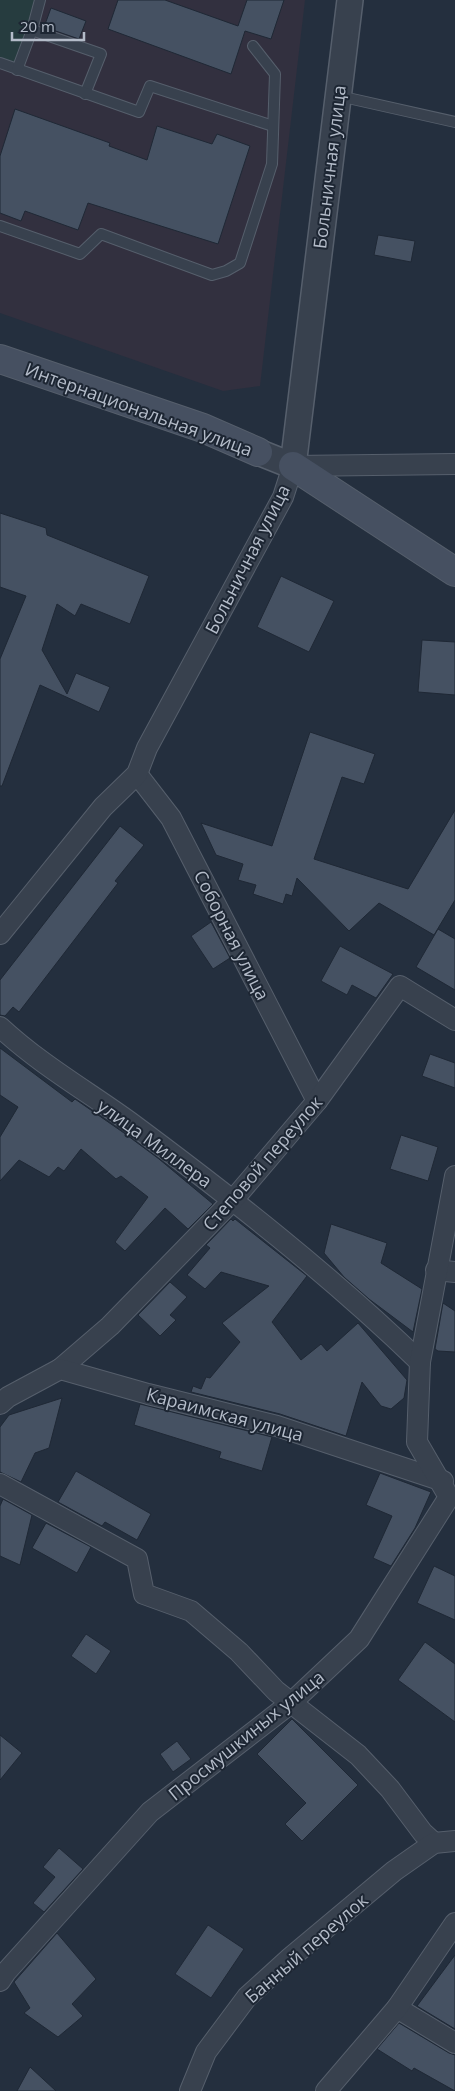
<svg xmlns="http://www.w3.org/2000/svg" width="455" height="2091" viewBox="0 0 455 2091" font-family="'Open Sans',sans-serif">
<style>
.medical{fill:#32303f}
.green{fill:#263c3f}
.building{fill:#455162;stroke:#1f2835}
.lines{fill:none;stroke-linecap:round;stroke-linejoin:round}
.service-casing{stroke:#565f6c;stroke-width:12}
.minor-casing{stroke:#565f6c;stroke-width:22}
.tertiary-casing{stroke:#565f6c;stroke-width:28}
.secondary-casing{stroke:#565f6c;stroke-width:30}
.service{stroke:#38414e;stroke-width:10}
.minor{stroke:#38414e;stroke-width:20}
.tertiary{stroke:#38414e;stroke-width:25}
.secondary{stroke:#465061;stroke-width:28}
.labels{text-anchor:middle;dominant-baseline:central;stroke-width:4;stroke-linejoin:round;paint-order:stroke}
.street-label{font-size:18px;fill:#b4bcc9;stroke:#1d2633}
</style>
<rect width="100%" height="100%" fill="#242f3e"/>
<polygon class="medical" points="0,0 305,0 260,386 223,391 0,313"/>
<polygon class="green" points="0,0 40,0 17,70 0,63"/>
<g class="building">
<polygon points="118,0 165,0 238,26 247,0 284,0 271,39 245,31 231,74 108,29"/>
<polygon points="51,8 86,21 79,39 44,27"/>
<polygon points="15,109 110,143 109,146 147,160 157,126 212,144 217,134 250,146 218,244 88,203 78,230 25,211 21,221 0,213 0,156"/>
<polygon points="378,235 415,241 411,262 374,255"/>
<polygon points="0,513 46,528 47,535 149,576 130,624 81,604 75,616 57,604 42,650 67,694 76,673 110,687 99,712 40,685 2,786 0,786 0,659 26,596 0,587"/>
<polygon points="281,576 334,601 309,652 257,627"/>
<polygon points="422,640 455,642 455,695 418,692"/>
<polygon points="310,732 375,754 364,784 342,777 314,859 408,889 455,810 455,900 434,935 379,903 349,931 297,878 292,896 286,894 283,904 253,894 256,885 238,880 243,864 216,855 201,823 272,846"/>
<polygon points="120,826 144,845 115,881 118,883 19,1012 13,1007 5,1016 0,1015 0,980"/>
<polygon points="211,922 230,958 213,969 191,936"/>
<polygon points="438,929 455,939 455,990 416,967"/>
<polygon points="340,946 393,974 376,998 352,985 347,995 321,981"/>
<polygon points="0,1048 72,1102 75,1099 124,1133 159,1159 213,1204 188,1229 165,1208 125,1251 115,1242 148,1197 121,1176 116,1179 81,1149 64,1171 58,1167 49,1177 19,1160 0,1181 0,1137 18,1107 0,1095"/>
<polygon points="430,1054 455,1063 455,1088 422,1076"/>
<polygon points="401,1135 438,1147 428,1181 390,1169"/>
<polygon points="231,1219 233,1221 235,1219 307,1276 272,1322 301,1360 321,1344 327,1351 358,1323 407,1380 404,1398 391,1409 381,1406 362,1382 346,1436 280,1414 191,1392 193,1386 201,1389 206,1377 210,1378 240,1342 222,1323 269,1286 221,1272 205,1289 187,1275 210,1248 206,1245"/>
<polygon points="331,1224 387,1243 381,1263 422,1289 413,1332 369,1299 344,1277 324,1253"/>
<polygon points="170,1282 187,1297 170,1315 176,1320 160,1336 138,1315"/>
<polygon points="443,1303 455,1311 455,1352 438,1351 435,1349"/>
<polygon points="62,1398 49,1448 35,1453 21,1482 0,1472 0,1427 9,1415"/>
<polygon points="140,1404 272,1437 262,1471 219,1458 221,1452 134,1425"/>
<polygon points="76,1471 151,1514 137,1540 105,1522 102,1526 58,1502"/>
<polygon points="380,1473 431,1492 415,1528 391,1566 373,1558 392,1516 366,1505"/>
<polygon points="3,1499 32,1515 20,1565 0,1556 0,1506"/>
<polygon points="46,1523 91,1547 77,1573 32,1548"/>
<polygon points="434,1566 455,1576 455,1620 417,1603"/>
<polygon points="86,1634 111,1651 96,1674 71,1656"/>
<polygon points="425,1642 455,1664 455,1722 398,1680"/>
<polygon points="292,1719 358,1785 302,1841 285,1824 306,1803 257,1754"/>
<polygon points="0,1735 22,1753 0,1780"/>
<polygon points="177,1741 191,1759 173,1772 160,1754"/>
<polygon points="59,1848 83,1869 44,1912 33,1903 55,1877 43,1867"/>
<polygon points="208,1925 244,1949 211,1998 175,1974"/>
<polygon points="57,1933 96,1979 72,2004 83,2016 58,2037 24,2013 30,2008 14,1982"/>
<polygon points="455,1955 455,2029 417,2006"/>
<polygon points="399,2023 449,2053 455,2055 455,2091 414,2068 412,2071 377,2049"/>
<polygon points="30,2067 56,2091 17,2091"/>
</g>
<g class="lines">
<g class="service-casing">
<g id="service">
<polyline points="32,30 101,54 85,94"/>
<polyline points="0,63 139,112 150,86 273,126"/>
<polyline points="17,70 32,30 40,0"/>
<polyline points="339,96 455,122"/>
<polyline points="0,226 80,254 101,234 212,275 226,271 240,263 272,164 275,74 253,46"/>
</g>
</g>
<g class="minor-casing">
<g id="minor">
<polyline points="137,774 171,818 317,1101"/>
<polyline points="0,934 103,807 137,774 147,748 283,497 293,466 455,464"/>
<path d="M0,1027C41,1065 87,1091 131,1123C232,1198 330,1275 420,1362"/>
<polyline points="436,1270 455,1272"/>
<polyline points="60,1369 110,1326 233,1200 317,1101 400,986 455,1020"/>
<polyline points="0,1404 8,1397 60,1369 148,1394 277,1426 443,1481"/>
<polyline points="0,1484 137,1559 144,1594 191,1611 239,1652 276,1691 358,1755 390,1789 423,1833 434,1843"/>
<polyline points="0,1981 6,1972 150,1812 291,1703 359,1639 449,1497 417,1442 420,1362 455,1176"/>
<polyline points="397,2008 455,2043"/>
<polyline points="190,2091 206,2052 247,1997 290,1958 394,1871 434,1843 455,1841"/>
<polyline points="326,2091 397,2008 455,1923"/>
</g>
</g>
<g class="tertiary-casing">
<polyline id="tertiary" points="258,452 293,466 350,0"/>
</g>
<g class="secondary-casing">
<g id="secondary">
<polyline points="0,359 203,428 258,452"/>
<polyline points="293,466 455,572"/>
</g>
</g>
<use href="#service" class="service"/>
<use href="#minor" class="minor"/>
<use href="#tertiary" class="tertiary"/>
<use href="#secondary" class="secondary"/>
</g>
<g class="labels">
<g class="street-label">
<text transform="translate(329 167) rotate(-83)">Больничная улица</text>
<text transform="translate(139 409) rotate(20)">Интернациональная улица</text>
<text transform="translate(247 559) rotate(-63)">Больничная улица</text>
<text transform="translate(232 935) rotate(63)">Соборная улица</text>
<text transform="translate(155 1143) rotate(36)">улица Миллера</text>
<text transform="translate(262 1163) rotate(-49)">Степовой переулок</text>
<text transform="translate(225 1414) rotate(15)">Караимская улица</text>
<text transform="translate(246 1735) rotate(-39)">Просмушкиных улица</text>
<text transform="translate(306 1948) rotate(-41)">Банный переулок</text>
</g>
</g>
<path d="M12 32v8h72v-8" fill="none" stroke="#b4bcc9" stroke-width="2.5"/>
<text x="20" y="32" font-size="15" fill="#b4bcc9" stroke="#1d2633" stroke-width="4" paint-order="stroke">20 m</text>
</svg>
